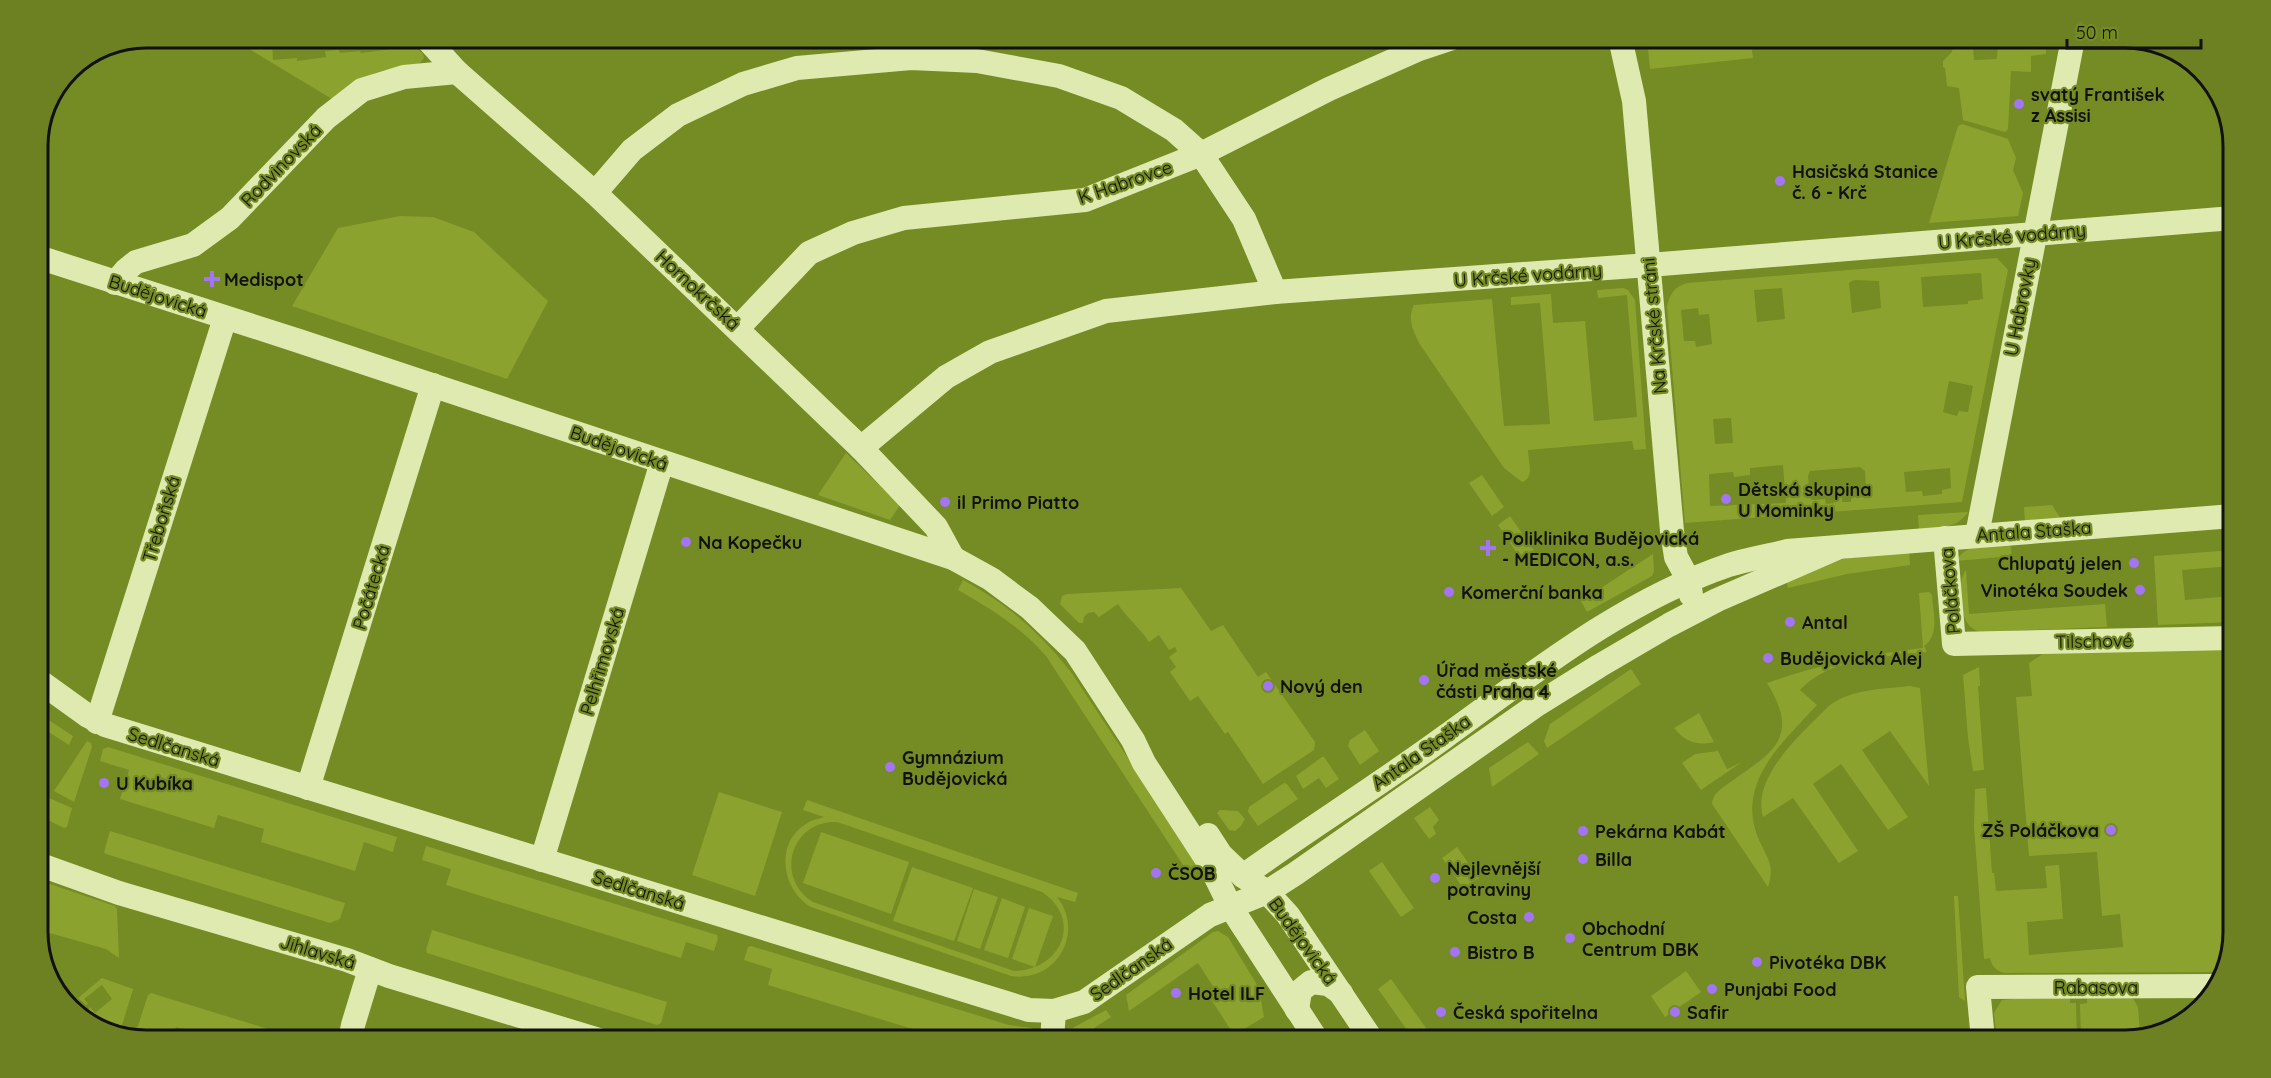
<svg xmlns="http://www.w3.org/2000/svg" width="2271" height="1078" viewBox="0 0 2271 1078" font-family="Quicksand,sans-serif">
<style>
.green{fill:#8ca22e;fill-rule:evenodd}
.lines{fill:none;stroke-linecap:round;stroke-linejoin:round}
.minor{stroke:#dfeab1;stroke-width:24}
.poi-dot{fill:#a375f5;stroke:#758b24;stroke-width:2}
.labels{text-anchor:middle;dominant-baseline:central;stroke-width:4.5;stroke-linejoin:round;paint-order:stroke}
.poi-label{font-size:18px;font-weight:bold;fill:#111;stroke:#758b24;text-anchor:start}
.street-label{font-size:18px;fill:#111;stroke:#758b24}
.rim{fill:none;stroke:#111;stroke-width:3}
</style>
<rect width="100%" height="100%" fill="#758b24"/>
<g class="green">
<path d="M231,38H272L273,60L297,58V61L326,57L325,51L339,50L340,53L360,51L361,53L392,49L391,38H407L423,54L424,58L418,65C383,68 360,75 332,99Z"/>
<polygon points="1647,38 1750,38 1753,58 1650,69"/>
<polygon points="1954,38 1972,38 1974,60 1997,59 1998,44 2004,38 2046,38 2046,54 2031,56 2031,72 2011,71 2008,129 2005,132 1963,120 1959,88 1947,86 1945,68 1943,67 1943,61 1952,52"/>
<polygon points="1962,124 2008,139 2016,158 2013,170 2023,193 2018,216 1929,223 1958,126"/>
<polygon points="400,216 433,217 474,232 548,301 507,379 292,306 338,228"/>
<path d="M1997,258L2008,270L1962,502L1685,523L1667,306C1670,294 1674,287 1687,283ZM1981,273L1983,299L1968,301V304L1923,307L1921,277ZM1854,280L1879,281L1881,308L1852,313L1849,283ZM1782,288L1785,319L1757,322L1754,290ZM1698,308L1699,315L1709,314L1712,344L1696,347L1695,341H1684L1681,310ZM1949,381L1973,386L1968,412L1959,411L1957,416L1943,412ZM1731,418L1733,443L1715,444L1713,419ZM1783,465L1786,503L1710,506L1709,474L1733,472L1734,477L1750,475V468ZM1860,467L1865,471L1866,493L1864,496L1851,497V502H1842V498H1834V503L1826,504L1825,499L1813,500L1810,498L1808,476L1810,471ZM1950,468L1951,488L1942,490V494L1923,496L1922,491L1906,492L1904,472Z"/>
<path d="M1623,288L1628,290L1635,300L1646,449L1634,450L1632,441L1528,450C1528,461 1535,478 1522,482L1504,468L1419,343C1413,330 1407,319 1414,305L1492,299L1504,426L1550,424L1540,303L1511,305V297L1551,294L1553,323L1585,321L1594,421L1637,417L1627,295L1598,298L1597,290Z"/>
<polygon points="846,453 900,505 890,520 818,495"/>
<polygon points="1482,475 1504,507 1492,516 1469,483"/>
<polygon points="2052,505 2061,519 2025,522 2024,507"/>
<path d="M1968,512C1957,529 1938,528 1919,530L1918,515Z"/>
<polygon points="1510,516 1542,562 1534,568 1531,564 1527,568 1498,525"/>
<path d="M2010,542L2012,556L1956,561C1968,542 1990,544 2010,542Z"/>
<polygon points="1909,550 1910,565 1847,574 1788,588 1787,582 1843,559"/>
<polygon points="2233,550 2233,566 2182,570 2185,600 2233,596 2233,622 2158,625 2154,556"/>
<polygon points="1653,554 1654,571 1652,576 1587,612 1581,601"/>
<path d="M1966,570L1969,614L2105,604L2107,627L1980,632C1975,630 1971,628 1968,624C1959,612 1957,582 1966,570Z"/>
<path d="M963,580C1009,605 1039,632 1071,672L1198,864L1187,871L1046,656C1021,627 991,609 958,590Z"/>
<path d="M1181,588L1211,631L1223,625L1258,677L1266,672L1315,742L1314,750L1263,784L1228,732L1225,734L1198,696L1190,701L1170,672L1176,667L1169,657L1177,651L1175,647L1169,650L1159,635L1149,642C1139,627 1126,617 1118,604L1099,617L1094,612L1088,613L1084,617L1083,623H1079L1060,604L1062,596L1067,594Z"/>
<path d="M1919,593L1929,592L1932,595C1933,612 1940,635 1924,646L1927,652C1918,654 1913,653 1905,654C1868,659 1828,661 1800,690L1817,705C1784,741 1737,781 1757,835C1765,856 1776,863 1768,887L1712,804C1713,793 1721,789 1729,783C1773,752 1801,738 1767,683C1818,665 1869,654 1923,648Z"/>
<path d="M2233,643V932L2225,972L2005,973C1996,971 1992,967 1990,958L1984,959L1974,827L1975,789L1986,788L1992,873H1994L1996,891L2047,888L2045,866L2059,865L2063,919L2027,922L2029,955L2123,947L2120,914L2102,916L2097,852L2029,856L2016,697L2032,696L2029,663L2049,650Z"/>
<polygon points="1979,667 1980,686 1978,686 1984,770 1973,771 1968,738 1963,675"/>
<polygon points="1631,669 1641,684 1547,748 1544,741 1550,724"/>
<path d="M1910,686L1920,688L1929,786L1890,731L1862,750L1908,817L1888,830L1841,764L1813,784L1858,851L1839,863L1793,798L1763,817C1751,776 1804,731 1830,705C1852,689 1883,689 1910,686Z"/>
<polygon points="38,713 73,736 69,745 44,729 38,738"/>
<path d="M1699,713L1714,742C1697,746 1685,742 1674,728Z"/>
<polygon points="1365,730 1379,751 1360,765 1348,746 1350,740"/>
<polygon points="87,741 91,743 92,747 74,802 54,791"/>
<polygon points="1528,742 1539,754 1492,787 1489,768"/>
<polygon points="108,747 397,837 393,852 364,842 355,871 261,842 264,829 218,815 214,828 120,799 129,770 100,761 103,749"/>
<polygon points="1718,751 1727,769 1742,762 1701,790 1682,763 1695,754"/>
<polygon points="1322,757 1324,757 1339,779 1326,788 1319,778 1303,789 1296,776"/>
<polygon points="1284,783 1287,784 1298,799 1258,826 1248,812 1249,807"/>
<polygon points="719,792 782,812 755,896 692,875"/>
<polygon points="49,798 72,808 67,827 64,828 40,816 40,812"/>
<path d="M807,800L1078,893L1075,902L1057,897C1085,932 1057,983 1011,976L811,907C782,890 774,843 806,824C811,820 818,819 824,817L803,810ZM837,822L1042,892C1083,919 1062,970 1014,971L813,902C774,878 791,820 837,822Z"/>
<polygon points="1430,807 1439,820 1433,827 1436,834 1429,839 1414,818"/>
<polygon points="1220,810 1238,811 1245,819 1241,826 1235,831 1229,830 1217,813"/>
<polygon points="110,831 345,903 340,919 330,923 106,854 104,852"/>
<polygon points="821,832 909,862 891,914 803,883"/>
<polygon points="426,846 717,935 718,938 714,951 686,942 681,958 446,885 451,869 422,860"/>
<polygon points="1457,847 1479,878 1463,888 1442,858"/>
<polygon points="1382,862 1414,908 1401,917 1369,871"/>
<polygon points="912,867 973,888 954,941 893,921"/>
<polygon points="38,880 115,906 117,909 119,958 106,949 39,930"/>
<polygon points="974,889 998,897 980,949 957,941"/>
<polygon points="1954,896 1958,896 1965,1001 1959,997"/>
<polygon points="1002,898 1025,907 1008,958 984,950"/>
<polygon points="1029,908 1053,916 1035,967 1012,959"/>
<polygon points="432,930 667,1002 661,1023 657,1025 427,953 426,950"/>
<polygon points="1218,931 1228,937 1259,988 1264,1017 1234,1035 1207,993 1214,988 1198,963 1129,1011 1126,995 1213,932"/>
<polygon points="751,946 1009,1025 1032,1028 1029,1040 949,1040 768,985 772,969 744,960 748,947"/>
<polygon points="1686,971 1701,992 1665,1017 1651,996"/>
<polygon points="102,978 133,989 119,1035 104,1032 87,1019 91,1015 89,1010 90,1007 95,1013 112,999 102,985 84,999 88,1004 86,1005 78,998"/>
<polygon points="1391,979 1431,1035 1423,1040 1414,1040 1378,989"/>
<polygon points="151,993 304,1040 221,1040 176,1027 171,1040 146,1040 134,1038 148,995"/>
<polygon points="2070,993 2070,1003 2076,1003 2077,1038 2071,1039 2071,1040 1997,1040 1994,1013 2002,1000"/>
<polygon points="2087,993 2131,995 2138,1007 2140,1036 2117,1040 2088,1040 2087,1037 2081,1037 2080,1004 2087,1003"/>
<polygon points="1106,1010 1111,1017 1091,1030 1094,1035 1085,1040 1067,1040 1065,1032"/>
</g>
<g class="lines">
<g class="minor">
<polyline points="426,38 457,72 595,193 861,448 936,527 953,558"/>
<polyline points="1620,38 1634,101 1672,531 1676,557 1689,581 1691,595"/>
<polyline points="595,193 632,150 678,115 743,84 797,68 911,58 977,61 1059,76 1121,98 1174,130 1201,154 1244,219 1275,292"/>
<polyline points="38,257 299,341 953,558 991,579 1030,608 1075,651 1133,740 1144,763 1209,863 1230,906 1317,1040"/>
<polyline points="115,283 126,270 136,262 193,245 230,218 326,118 362,90 404,77 457,72"/>
<polyline points="738,328 809,253 853,233 904,218 1085,200 1201,154 1329,89 1419,49 1452,38"/>
<polyline points="861,448 946,377 990,352 1106,311 1275,292 1649,265 2233,218"/>
<polyline points="1977,535 2072,44"/>
<polyline points="1945,538 1954,644 2233,638"/>
<polyline points="38,680 88,716 105,725 1029,1010 1054,1011 1084,1002 1210,915 1267,892 1295,874 1538,704 1599,666 1669,625 1717,600 1835,549"/>
<polyline points="97,722 225,318"/>
<polyline points="308,788 433,385"/>
<polyline points="1208,835 1221,855 1243,876 1267,892 1288,915 1372,1040"/>
<polyline points="542,860 662,462"/>
<polyline points="38,864 119,893 347,960 389,976 599,1040"/>
<path d="M1243,876C1310,828 1379,785 1446,736C1535,672 1623,601 1729,565C1748,559 1768,556 1787,551L2233,516"/>
<polyline points="1297,1010 1300,991 1311,982 1328,984 1341,993"/>
<polyline points="350,1040 353,1025 370,969"/>
<polyline points="1052,1040 1054,1011"/>
<polyline points="1983,1040 1978,987 2215,986"/>
</g>
</g>
<g class="poi-dot">
<circle cx="2019" cy="104" r="6"/>
<circle cx="1780" cy="181" r="6"/>
<path d="M209 270h6v6h6v6h-6v6h-6v-6h-6v-6h6z"/>
<circle cx="1726" cy="499" r="6"/>
<circle cx="945" cy="502" r="6"/>
<circle cx="686" cy="542" r="6"/>
<path d="M1485 539h6v6h6v6h-6v6h-6v-6h-6v-6h6z"/>
<circle cx="2134" cy="563" r="6"/>
<circle cx="2140" cy="590" r="6"/>
<circle cx="1449" cy="592" r="6"/>
<circle cx="1790" cy="622" r="6"/>
<circle cx="1768" cy="658" r="6"/>
<circle cx="1424" cy="680" r="6"/>
<circle cx="1268" cy="686" r="6"/>
<circle cx="890" cy="767" r="6"/>
<circle cx="104" cy="783" r="6"/>
<circle cx="2111" cy="830" r="6"/>
<circle cx="1583" cy="831" r="6"/>
<circle cx="1583" cy="859" r="6"/>
<circle cx="1156" cy="873" r="6"/>
<circle cx="1435" cy="878" r="6"/>
<circle cx="1529" cy="917" r="6"/>
<circle cx="1570" cy="938" r="6"/>
<circle cx="1455" cy="952" r="6"/>
<circle cx="1757" cy="962" r="6"/>
<circle cx="1712" cy="989" r="6"/>
<circle cx="1176" cy="993" r="6"/>
<circle cx="1441" cy="1012" r="6"/>
<circle cx="1675" cy="1012" r="6"/>
</g>
<g class="labels">
<g class="poi-label">
<text x="2031" y="94">svatý František<tspan x="2031" dy="21">z Assisi</tspan></text>
<text x="1792" y="171">Hasičská Stanice<tspan x="1792" dy="21">č. 6 - Krč</tspan></text>
<text x="224" y="279">Medispot</text>
<text x="1738" y="489">Dětská skupina<tspan x="1738" dy="21">U Mominky</tspan></text>
<text x="957" y="502">il Primo Piatto</text>
<text x="1502" y="538">Poliklinika Budějovická<tspan x="1502" dy="21">- MEDICON, a.s.</tspan></text>
<text x="698" y="542">Na Kopečku</text>
<text x="2122" y="563" text-anchor="end">Chlupatý jelen</text>
<text x="2128" y="590" text-anchor="end">Vinotéka Soudek</text>
<text x="1461" y="592">Komerční banka</text>
<text x="1802" y="622">Antal</text>
<text x="1780" y="658">Budějovická Alej</text>
<text x="1436" y="670">Úřad městské<tspan x="1436" dy="21">části Praha 4</tspan></text>
<text x="1280" y="686">Nový den</text>
<text x="902" y="757">Gymnázium<tspan x="902" dy="21">Budějovická</tspan></text>
<text x="116" y="783">U Kubíka</text>
<text x="2099" y="830" text-anchor="end">ZŠ Poláčkova</text>
<text x="1595" y="831">Pekárna Kabát</text>
<text x="1595" y="859">Billa</text>
<text x="1447" y="868">Nejlevnější<tspan x="1447" dy="21">potraviny</tspan></text>
<text x="1168" y="873">ČSOB</text>
<text x="1517" y="917" text-anchor="end">Costa</text>
<text x="1582" y="928">Obchodní<tspan x="1582" dy="21">Centrum DBK</tspan></text>
<text x="1467" y="952">Bistro B</text>
<text x="1769" y="962">Pivotéka DBK</text>
<text x="1724" y="989">Punjabi Food</text>
<text x="1188" y="993">Hotel ILF</text>
<text x="1453" y="1012">Česká spořitelna</text>
<text x="1687" y="1012">Safir</text>
</g>
<g class="street-label">
<text transform="translate(281 165) rotate(-46)">Rodvinovská</text>
<text transform="translate(1125 182) rotate(-19)">K Habrovce</text>
<text transform="translate(2012 236) rotate(-5)">U Krčské vodárny</text>
<text transform="translate(1528 275) rotate(-4)">U Krčské vodárny</text>
<text transform="translate(698 290) rotate(43)">Hornokrčská</text>
<text transform="translate(158 296) rotate(18)">Budějovická</text>
<text transform="translate(2020 307) rotate(-79)">U Habrovky</text>
<text transform="translate(1654 326) rotate(-95)">Na Krčské stráni</text>
<text transform="translate(619 448) rotate(19)">Budějovická</text>
<text transform="translate(161 519) rotate(-73)">Třeboňská</text>
<text transform="translate(2034 531) rotate(-4)">Antala Staška</text>
<text transform="translate(371 587) rotate(-73)">Počátecká</text>
<text transform="translate(1950 591) rotate(-95)">Poláčkova</text>
<text transform="translate(2094 641) rotate(-1)">Tilschové</text>
<text transform="translate(602 661) rotate(-73)">Pelhřimovská</text>
<text transform="translate(174 747) rotate(17)">Sedlčanská</text>
<text transform="translate(1421 752) rotate(-35)">Antala Staška</text>
<text transform="translate(639 890) rotate(17)">Sedlčanská</text>
<text transform="translate(1303 941) rotate(54)">Budějovická</text>
<text transform="translate(318 952) rotate(17)">Jihlavská</text>
<text transform="translate(1131 969) rotate(-35)">Sedlčanská</text>
<text x="2096" y="987">Rabasova</text>
</g>
</g>
<path d="M0 0H2271V1078H0ZM146 48H2125A98 98 0 0 1 2223 146V932A98 98 0 0 1 2125 1030H146A98 98 0 0 1 48 932V146A98 98 0 0 1 146 48Z" fill="#6d8122" fill-rule="evenodd"/>
<path class="rim" d="M146 48H2125A98 98 0 0 1 2223 146V932A98 98 0 0 1 2125 1030H146A98 98 0 0 1 48 932V146A98 98 0 0 1 146 48Z"/>
<path d="M2067 39v9h134v-9" fill="none" stroke="#111111" stroke-width="3"/>
<text x="2076" y="39" font-size="18" fill="#111111" stroke="#758b24" stroke-width="4.5" paint-order="stroke">50 m</text>
</svg>
